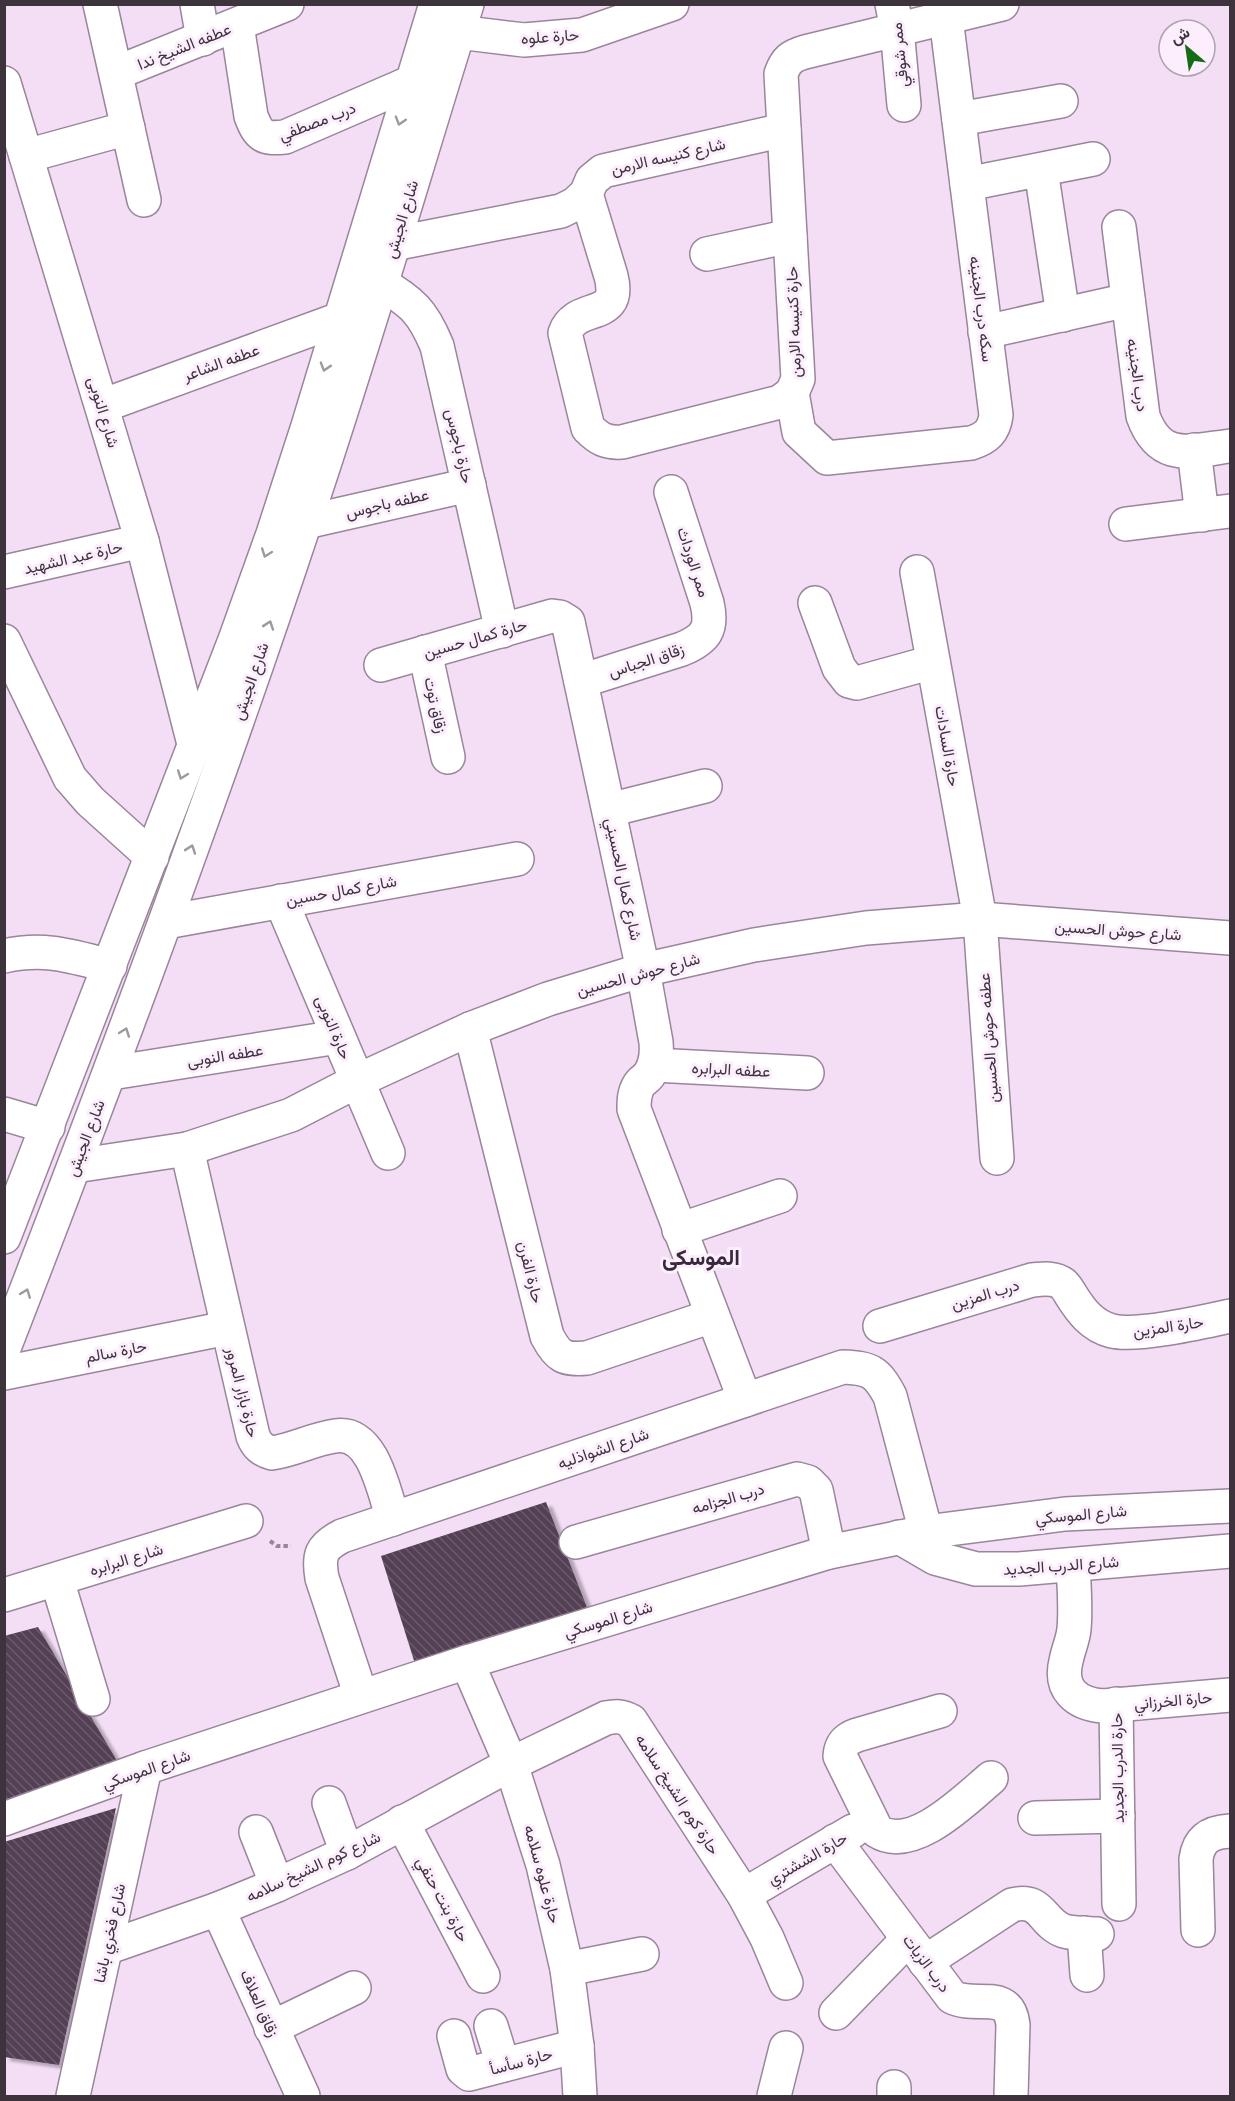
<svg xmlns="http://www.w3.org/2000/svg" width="1235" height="2101" viewBox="0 0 1235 2101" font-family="'IBM Plex Sans',Vazirmatn,sans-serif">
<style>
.building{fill:url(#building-back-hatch);filter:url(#shadow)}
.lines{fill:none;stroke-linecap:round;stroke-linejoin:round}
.minor-casing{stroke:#9a859b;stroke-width:36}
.major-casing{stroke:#9a859b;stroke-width:36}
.path{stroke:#968797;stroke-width:4;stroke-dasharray:4.5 3;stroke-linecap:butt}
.minor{stroke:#fff;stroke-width:33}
.major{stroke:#fff;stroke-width:33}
.oneway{stroke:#9e999e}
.labels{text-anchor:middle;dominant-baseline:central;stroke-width:6;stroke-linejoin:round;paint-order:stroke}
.street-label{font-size:16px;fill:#3c333c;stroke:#fceefd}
.district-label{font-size:22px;font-weight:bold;fill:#39283b;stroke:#fceefd}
</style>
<defs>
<pattern id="building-back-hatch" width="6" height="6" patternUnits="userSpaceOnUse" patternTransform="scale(1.5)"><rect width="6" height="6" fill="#534154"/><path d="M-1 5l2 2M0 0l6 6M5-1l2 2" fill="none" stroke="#6a5b6a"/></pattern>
<filter id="shadow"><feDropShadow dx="6" dy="4" stdDeviation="1.5" flood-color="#0004"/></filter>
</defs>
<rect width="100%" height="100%" fill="#f4def6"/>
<g class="building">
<polygon points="546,1502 588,1610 417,1670 381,1556"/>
<polygon points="38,1627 120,1766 4,1802 4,1636"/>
<polygon points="116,1808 59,2065 4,2057 4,1842"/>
</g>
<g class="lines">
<g class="minor-casing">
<g id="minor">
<polyline points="100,4 144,200"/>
<polyline points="197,4 203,39"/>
<polyline points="892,4 897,29 904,105"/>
<path d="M237,25L251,116C259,137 264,139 285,137L412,82"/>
<polyline points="458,32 524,40 582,35 672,4"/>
<polyline points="116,73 287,4"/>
<polyline points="4,83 142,541 194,744"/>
<polyline points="959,119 1061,101"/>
<polyline points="26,156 128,128"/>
<polyline points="1041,170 1063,315"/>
<polyline points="967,184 1093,159"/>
<path d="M586,194L611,276C623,323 576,301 565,333L588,428C599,439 606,443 622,442L780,402L792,393L798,379L781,74C786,60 791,56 805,52L1002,4"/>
<path d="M1119,227L1143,416C1160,463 1190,451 1230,446"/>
<polyline points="393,244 561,211 575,204 586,194 592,180 603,171 784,130"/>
<polyline points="707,254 790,236"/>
<path d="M381,283C413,304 422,310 437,346L502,631"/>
<polyline points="985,332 1128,300"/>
<path d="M792,393L799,432L827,458L971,443C987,438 994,431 996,415L946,18"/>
<polyline points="102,406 340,319"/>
<polyline points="1194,450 1202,515"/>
<polyline points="306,522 469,485"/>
<polyline points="1126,524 1230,511"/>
<polyline points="4,572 142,541"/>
<polyline points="917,572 980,919 997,1158"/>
<polyline points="815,603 839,668 849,681 857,683 933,662"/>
<polyline points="4,641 70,778 90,801 152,857"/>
<polyline points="425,652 448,757"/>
<path d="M381,665L552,616L560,617L568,622L643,970L656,1042C657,1053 656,1065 649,1075C646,1079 641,1081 639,1085C634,1093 634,1101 634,1109L745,1400"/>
<path d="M581,681L682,649C706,639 713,629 707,603L671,492"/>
<polyline points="609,810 705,786"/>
<polyline points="281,901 388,1153"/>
<polyline points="166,922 517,859"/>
<path d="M4,956C46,947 70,956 110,966"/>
<path d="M470,1029L547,1336C558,1357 564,1360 587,1358L712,1316"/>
<polyline points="654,1065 807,1073"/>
<polyline points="111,1073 338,1037"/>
<polyline points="4,1114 48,1127"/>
<path d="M187,1149L253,1436C257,1446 262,1450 272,1453C294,1450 313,1439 335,1436C373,1429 384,1492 393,1519"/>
<polyline points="75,1166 187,1149 291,1115 357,1081 470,1029 548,999 643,970 754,945 866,928 980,919 1230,938"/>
<polyline points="679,1230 780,1196"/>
<path d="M880,1326L1032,1280C1042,1279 1054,1277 1063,1284C1066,1286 1069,1292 1071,1295C1081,1311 1092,1326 1112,1331C1137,1337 1203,1322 1230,1316"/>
<polyline points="4,1373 227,1328"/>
<polyline points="899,1537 935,1558 976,1569 1019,1569 1230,1551"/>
<polyline points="576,1542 797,1479 808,1482 816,1490 829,1552"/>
<path d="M1073,1565C1074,1586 1076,1608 1074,1629C1073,1640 1068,1650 1066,1661C1059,1689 1076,1704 1103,1706L1230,1695"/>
<polyline points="57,1580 93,1699"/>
<polyline points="4,1595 246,1521"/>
<polyline points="467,1662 511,1764 543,1865 567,1969 577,2046 580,2096"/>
<path d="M361,1696L322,1578C318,1555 321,1547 342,1536L843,1367C871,1368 877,1372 890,1396L926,1532"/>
<polyline points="1116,1704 1119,1904"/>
<path d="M940,1711L857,1735C846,1739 841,1744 840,1756L877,1831C912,1854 965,1800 991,1778"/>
<polyline points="329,1803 347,1853"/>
<polyline points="1035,1818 1118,1816"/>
<polyline points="4,1819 145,1768 467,1662 829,1552 926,1532 1065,1514 1230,1506"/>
<polyline points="402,1822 483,1976"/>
<polyline points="256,1832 277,1885"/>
<path d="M835,1841L952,1997C976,2009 1009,1988 1013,2025L1011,2096"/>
<polyline points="744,1895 853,1831"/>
<polyline points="218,1909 303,2096"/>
<path d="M1198,1930L1196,1859C1199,1838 1211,1832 1230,1831"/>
<polyline points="1084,1933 1087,1975"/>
<path d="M106,1948L218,1909L277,1885L347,1853L511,1764L606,1718C616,1716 622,1716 631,1721L744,1895L767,1938L786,1983"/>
<path d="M925,1962L1012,1905C1043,1897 1041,1923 1064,1931C1074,1934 1087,1933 1097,1934"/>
<polyline points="567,1969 642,1954"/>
<polyline points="836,2013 908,1939"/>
<polyline points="491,2026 503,2065"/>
<polyline points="271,2028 354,1988"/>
<polyline points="454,2036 463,2069 469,2074 577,2046"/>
<polyline points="73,2096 145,1768"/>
<polyline points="774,2096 786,2048"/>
<polyline points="894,2096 894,2087"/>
</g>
</g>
<g class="major-casing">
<g id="major">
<polyline points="4,1237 235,640 273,534 308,426 436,4"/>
<path d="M4,1348C110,1075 213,800 305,522C363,351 413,177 467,4"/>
</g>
</g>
<polyline class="path" points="270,1541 277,1546 291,1546"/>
<use href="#minor" class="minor"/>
<use href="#major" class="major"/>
</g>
<defs><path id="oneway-chevron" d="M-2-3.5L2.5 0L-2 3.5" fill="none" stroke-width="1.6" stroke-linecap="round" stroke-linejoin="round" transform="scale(1.5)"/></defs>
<g class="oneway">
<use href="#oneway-chevron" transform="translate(400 121) rotate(107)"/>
<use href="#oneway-chevron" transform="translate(325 367) rotate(107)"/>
<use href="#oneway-chevron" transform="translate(266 553) rotate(110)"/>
<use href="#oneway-chevron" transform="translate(269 625) rotate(-71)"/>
<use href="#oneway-chevron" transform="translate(182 775) rotate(110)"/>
<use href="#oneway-chevron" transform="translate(191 849) rotate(-71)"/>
<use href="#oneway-chevron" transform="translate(125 1032) rotate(-70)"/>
<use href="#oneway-chevron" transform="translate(26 1293) rotate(-69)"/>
</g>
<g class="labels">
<g class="street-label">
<text transform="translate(550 36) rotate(-4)">حارة علوه</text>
<text transform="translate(184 46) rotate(-22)">عطفه الشيخ ندا</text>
<text transform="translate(899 55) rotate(-96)">ممر شوقي</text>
<text transform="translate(317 121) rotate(-21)">درب مصطفي</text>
<text transform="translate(668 156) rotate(-13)">شارع كنيسه الارمن</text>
<text transform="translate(401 219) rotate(-73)">شارع الجيش</text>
<text transform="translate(982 309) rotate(83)">سكه درب الجنينه</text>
<text transform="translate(793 322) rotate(-92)">حارة كنيسه الارمن</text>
<text transform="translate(221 362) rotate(-20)">عطفه الشاعر</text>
<text transform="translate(1138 375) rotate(82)">درب الجنينه</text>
<text transform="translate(104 412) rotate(73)">شارع النوبى</text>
<text transform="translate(460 446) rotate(77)">حارة باجوس</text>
<text transform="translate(387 503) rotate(-13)">عطفه باجوس</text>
<text transform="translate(73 557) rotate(-13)">حارة عبد الشهيد</text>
<text transform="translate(694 562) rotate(72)">ممر الورداث</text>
<text transform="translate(475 638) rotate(-16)">حارة كمال حسين</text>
<text transform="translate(646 660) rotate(-18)">زقاق الجباس</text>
<text transform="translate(250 681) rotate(-71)">شارع الجيش</text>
<text transform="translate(436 705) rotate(78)">زقاق توت</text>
<text transform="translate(948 746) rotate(80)">حارة السادات</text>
<text transform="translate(624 879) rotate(78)">شارع كمال الحسيني</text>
<text transform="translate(341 890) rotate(-10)">شارع كمال حسين</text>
<text transform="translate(1118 930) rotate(4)">شارع حوش الحسين</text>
<text transform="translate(638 974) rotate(-15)">شارع حوش الحسين</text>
<text transform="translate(334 1027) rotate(67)">حارة النوبى</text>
<text transform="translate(988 1038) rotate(-94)">عطفه حوش الحسين</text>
<text transform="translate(225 1055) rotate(-9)">عطفه النوبى</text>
<text transform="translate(731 1069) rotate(3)">عطفه البرابره</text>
<text transform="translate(85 1138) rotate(-69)">شارع الجيش</text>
<text transform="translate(531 1272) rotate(76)">حارة الفرن</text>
<text transform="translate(985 1294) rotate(-17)">درب المزين</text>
<text transform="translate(1168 1326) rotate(-8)">حارة المزين</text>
<text transform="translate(116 1351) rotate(-11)">حارة سالم</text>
<text transform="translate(243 1392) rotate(76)">حارة بازار المرور</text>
<text transform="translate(603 1448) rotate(-19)">شارع الشواذليه</text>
<text transform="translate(728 1498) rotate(-16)">درب الجزامه</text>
<text transform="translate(1081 1514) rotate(-5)">شارع الموسكي</text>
<text transform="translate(126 1559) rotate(-17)">شارع البرابره</text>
<text transform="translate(1061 1565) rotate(-4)">شارع الدرب الجديد</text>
<text transform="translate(608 1619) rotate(-17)">شارع الموسكي</text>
<text transform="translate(1173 1700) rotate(-5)">حارة الخرزاني</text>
<text transform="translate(1117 1768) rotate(-91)">حارة الدرب الجديد</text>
<text transform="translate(146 1769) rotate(-19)">شارع الموسكي</text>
<text transform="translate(678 1794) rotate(57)">حارة كوم الشيخ سلامه</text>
<text transform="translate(807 1858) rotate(-30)">حارة الششتري</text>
<text transform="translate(313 1866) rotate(-25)">شارع كوم الشيخ سلامه</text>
<text transform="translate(543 1874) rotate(75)">حارة علوه سلامه</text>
<text transform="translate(443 1899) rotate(62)">حارة بنت حنفي</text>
<text transform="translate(109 1933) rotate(-78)">شارع فخري باشا</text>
<text transform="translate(927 1963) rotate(53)">درب الزيات</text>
<text transform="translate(260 2003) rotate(66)">زقاق العلاف</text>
<text transform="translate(521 2061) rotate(-15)">حارة سأسأ</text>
</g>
<g class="district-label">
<text x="701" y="1256">الموسكى</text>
</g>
</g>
<rect width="1235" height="2101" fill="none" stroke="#3c333c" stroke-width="12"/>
<g transform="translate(1187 48) rotate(331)"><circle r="28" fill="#fceefd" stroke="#afa3b0" stroke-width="1.5"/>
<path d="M0-4.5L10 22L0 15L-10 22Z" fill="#146c15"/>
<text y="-9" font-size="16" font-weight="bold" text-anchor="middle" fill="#3c333c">ش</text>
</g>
</svg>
